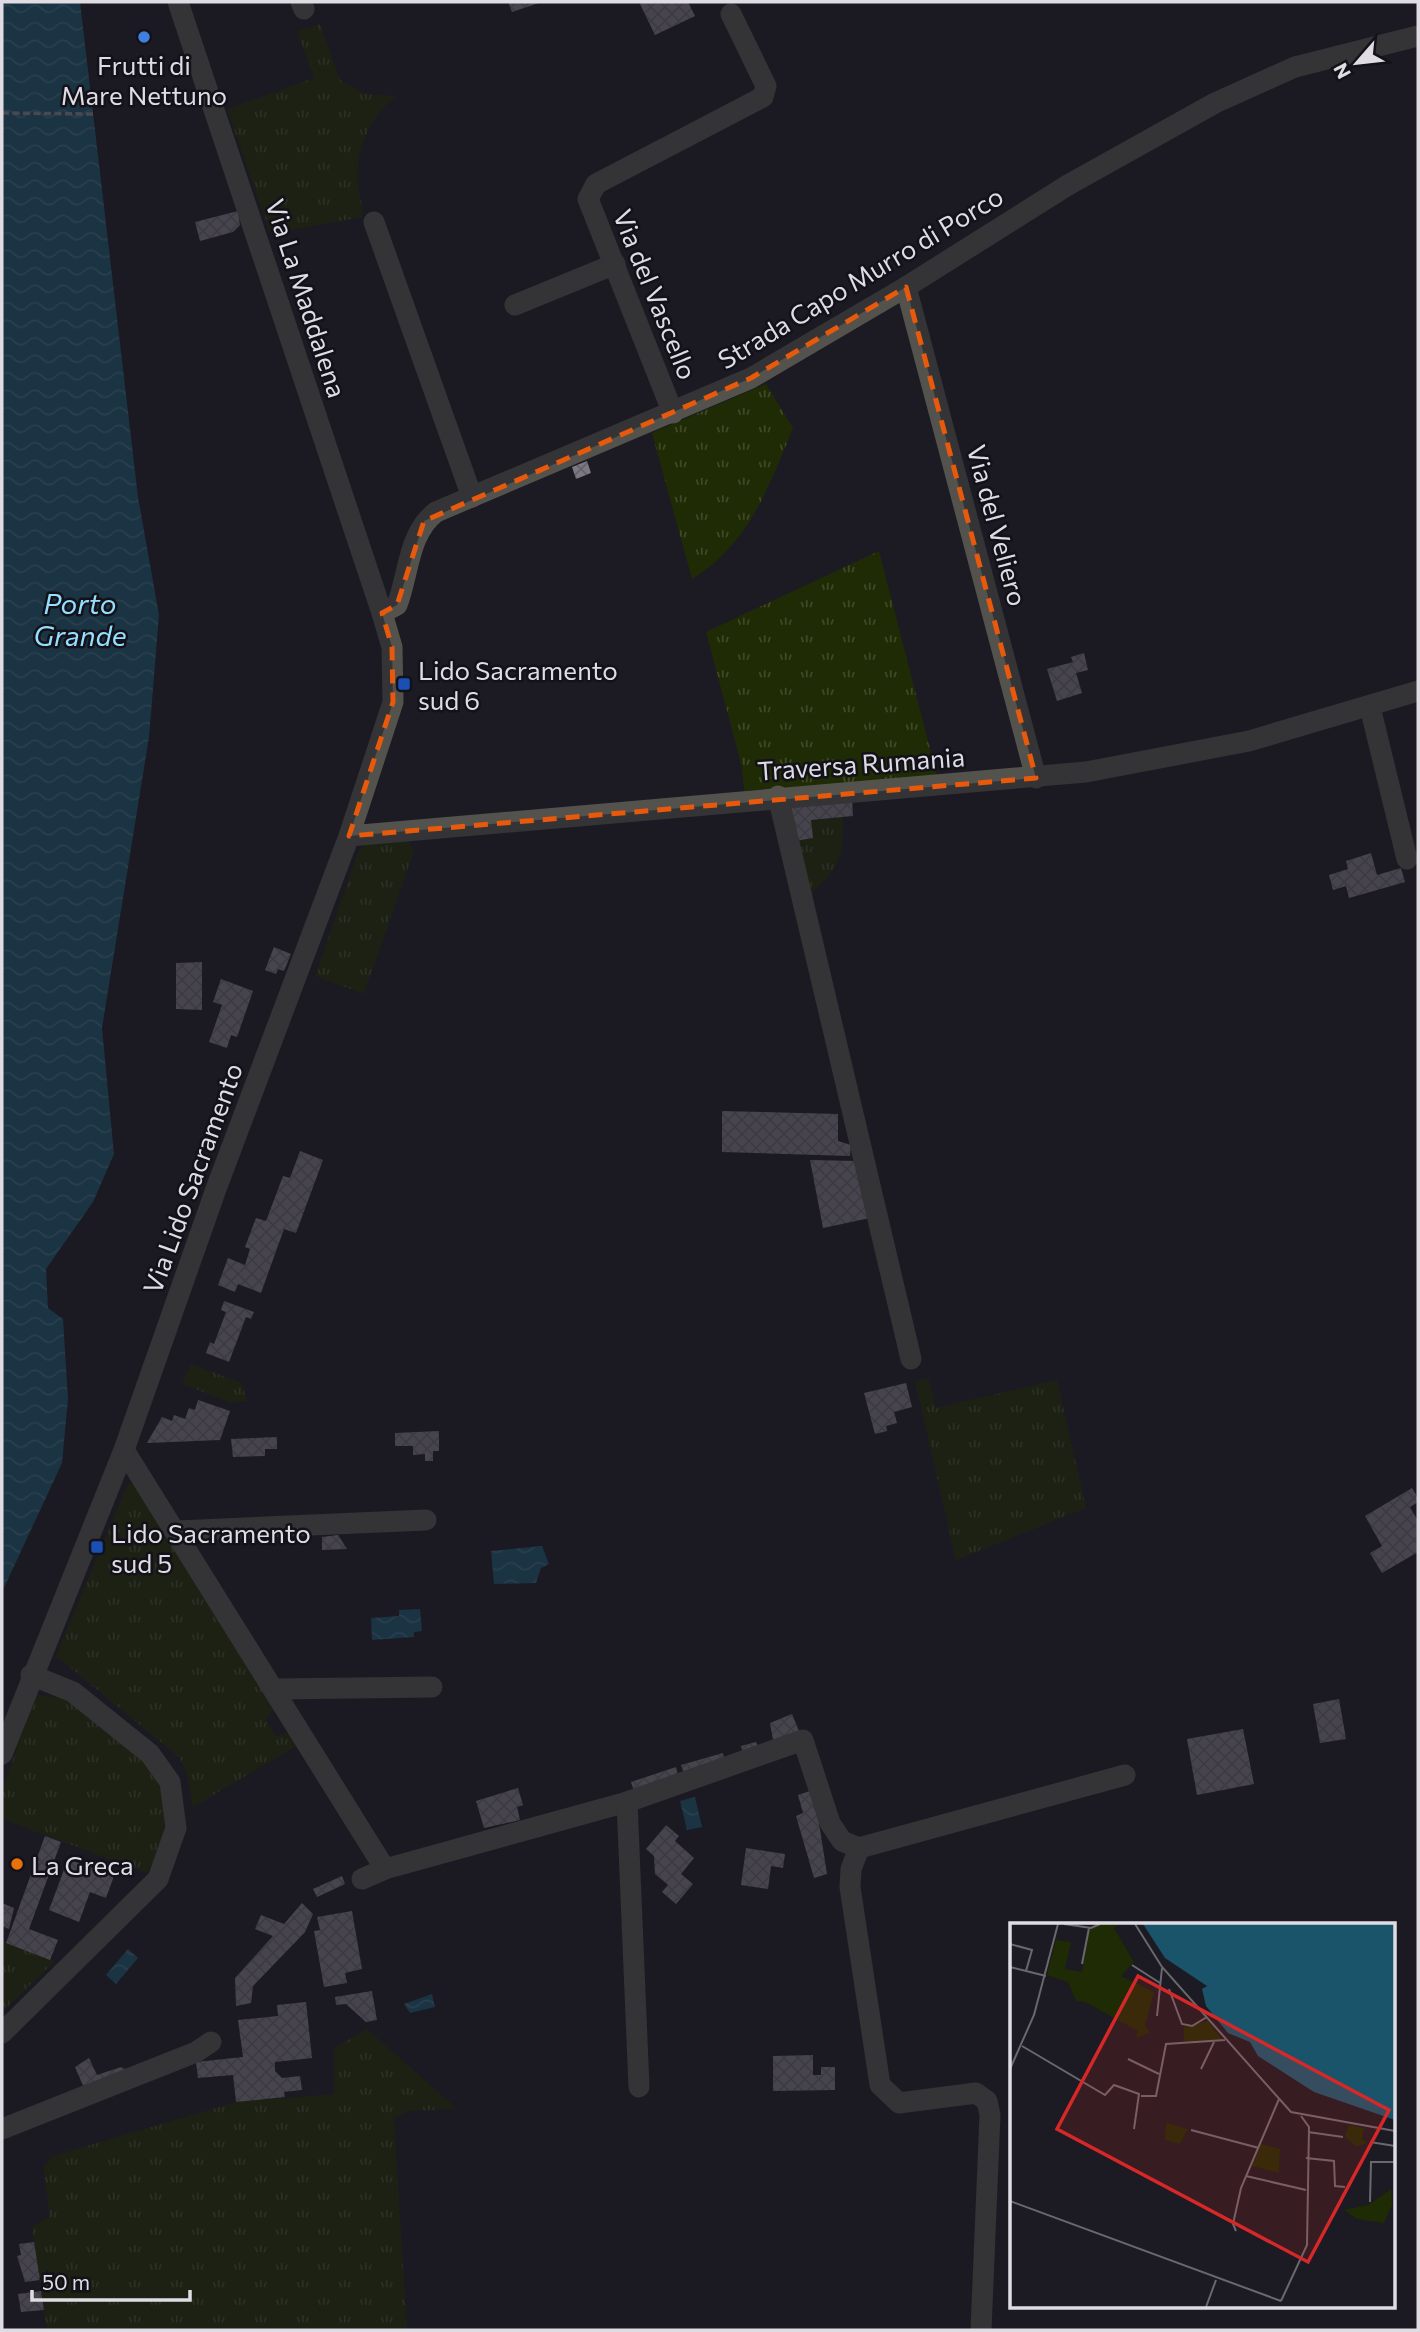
<svg xmlns="http://www.w3.org/2000/svg" width="1420" height="2332" viewBox="0 0 1420 2332" font-family="Commissioner,sans-serif">
<style>
.grass{fill:url(#grass-tufts)}
.water{fill:url(#water-waves)}
.building{fill:url(#building-cross-hatch)}
.lines{fill:none;stroke-linecap:round;stroke-linejoin:round}
.path{stroke:#848289;stroke-width:3.5;stroke-dasharray:7 3.5;stroke-linecap:butt}
.minor{stroke:#53524d;stroke-width:21}
.marked{fill:none;stroke:#e8590c;stroke-width:5;stroke-dasharray:14 9;stroke-linejoin:round}
.shop-dot{fill:#3f7fe0;stroke:#131119;stroke-width:2.5}
.transit-dot{fill:#1a4fb4;stroke:#131119;stroke-width:2.5}
.food-dot{fill:#e8710a;stroke:#131119;stroke-width:2.5}
.labels{text-anchor:middle;dominant-baseline:central;stroke-width:5;stroke-linejoin:round;paint-order:stroke}
.poi-label{font-size:26px;fill:#dfdde3;stroke:#131119;text-anchor:start}
.street-label{font-size:26px;fill:#dfdde3;stroke:#131119}
.water-label{font-size:28px;font-style:italic;fill:#94dfff;stroke:#131119}
.inset-road{fill:none;stroke:#6a686f;stroke-width:2}
.view{fill:#d62828;fill-opacity:0.15;stroke:#d62828;stroke-width:3.5}
.inset-edge{fill:none;stroke:#dfdde3;stroke-width:3.5}
</style>
<defs>
<pattern id="grass-tufts" width="24" height="20" patternUnits="userSpaceOnUse" patternTransform="scale(1.75)"><rect width="24" height="20" fill="#1f2b04"/><path d="M3 7l-1-3M5 7V3M7 7l1-3M15 17l-1-3M17 17v-4M19 17l1-3" fill="none" stroke="#3f4928"/></pattern>
<pattern id="water-waves" width="16" height="10" patternUnits="userSpaceOnUse" patternTransform="scale(1.75)"><rect width="16" height="10" fill="#1a546a"/><path d="M0 5q4-4 8 0t8 0" fill="none" stroke="#3b6c7f"/></pattern>
<pattern id="building-cross-hatch" width="8" height="8" patternUnits="userSpaceOnUse" patternTransform="scale(1.75)"><rect width="8" height="8" fill="#7c7983"/><path d="M0 0l8 8M0 8l8-8" fill="none" stroke="#65636a"/></pattern>
</defs>
<rect width="100%" height="100%" fill="#1c1a22"/>
<g class="grass">
<path d="M320,24L340,80L365,94L396,96C370,117 355,149 358,184C359,196 363,205 362,217L281,232L269,230L227,109L314,78L297,31Z"/>
<path d="M766,384L793,428C769,487 748,545 692,579L652,433Z"/>
<polygon points="879,551 937,776 744,791 742,767 706,632"/>
<path d="M843,817C844,857 839,871 807,896L795,841L813,838L811,820Z"/>
<polygon points="409,841 414,851 364,994 315,976 359,850 365,844"/>
<polygon points="191,1364 242,1383 247,1401 232,1403 182,1384"/>
<polygon points="928,1378 936,1408 1057,1380 1086,1508 956,1560 915,1381"/>
<polygon points="137,1483 275,1706 266,1720 276,1736 291,1732 298,1745 193,1807 187,1773 179,1757 56,1656 128,1484"/>
<path d="M36,1695L60,1698L73,1704L152,1766C173,1800 167,1841 147,1873L2,1819V1790Z"/>
<polygon points="2,1942 55,1961 2,2012"/>
<polygon points="367,2029 457,2109 409,2111 394,2118 407,2330 47,2330 32,2227 50,2216 43,2167 53,2156 236,2102 334,2094 334,2048"/>
</g>
<g class="water">
<polygon points="2,2 80,2 138,497 159,615 149,737 102,1028 114,1154 93,1202 46,1269 48,1308 63,1319 68,1399 62,1463 2,1592"/>
<polygon points="542,1546 549,1564 541,1568 536,1583 494,1584 491,1551"/>
<polygon points="420,1609 422,1631 414,1632 414,1637 372,1640 371,1618 399,1616 399,1610"/>
<polygon points="695,1797 702,1827 687,1830 680,1801"/>
<polygon points="128,1949 138,1958 116,1984 106,1975"/>
<polygon points="432,1994 435,2007 410,2013 404,2004"/>
</g>
<g class="building">
<polygon points="508,2 542,2 512,12"/>
<polygon points="639,2 688,2 695,16 655,35"/>
<polygon points="238,211 240,225 233,232 200,241 195,222"/>
<polygon points="587,461 591,473 576,479 572,467"/>
<polygon points="1084,653 1088,670 1076,673 1082,693 1057,701 1047,669 1073,662 1071,657"/>
<polygon points="852,799 853,816 811,820 813,838 795,841 789,803"/>
<polygon points="1371,853 1377,875 1401,868 1405,882 1349,898 1346,886 1333,890 1329,875 1348,869 1346,861"/>
<polygon points="274,947 291,954 284,971 278,969 276,974 265,970"/>
<polygon points="202,962 202,1010 176,1009 176,963"/>
<polygon points="221,979 253,991 237,1037 231,1035 227,1048 209,1042 222,1005 213,1002"/>
<polygon points="722,1111 838,1114 838,1141 851,1145 850,1156 722,1152"/>
<polygon points="300,1151 323,1160 296,1233 284,1229 261,1293 238,1284 235,1292 218,1285 228,1258 245,1265 250,1249 245,1247 256,1218 266,1221 283,1176 290,1178"/>
<polygon points="810,1160 857,1161 870,1218 823,1228"/>
<polygon points="224,1301 254,1312 251,1319 246,1317 229,1362 206,1353 210,1342 214,1344 226,1312 221,1310"/>
<polygon points="906,1383 912,1407 894,1412 897,1423 886,1426 887,1431 875,1434 864,1393"/>
<polygon points="198,1400 230,1411 220,1440 147,1443 162,1417 172,1421 174,1415 185,1419 189,1408 195,1410"/>
<polygon points="439,1431 439,1451 433,1451 433,1461 425,1461 425,1454 413,1455 413,1446 395,1446 395,1433"/>
<polygon points="277,1437 277,1449 265,1449 265,1456 233,1457 231,1439"/>
<polygon points="1412,1488 1418,1498 1418,1502 1410,1507 1418,1521 1418,1552 1382,1573 1370,1553 1382,1546 1365,1516"/>
<polygon points="338,1535 347,1549 322,1550 322,1537"/>
<polygon points="1339,1699 1346,1739 1320,1743 1313,1704"/>
<polygon points="792,1714 799,1731 773,1740 770,1723"/>
<polygon points="1243,1729 1254,1784 1197,1795 1187,1739"/>
<polygon points="756,1742 759,1749 743,1754 741,1746"/>
<polygon points="723,1753 725,1762 685,1776 681,1765"/>
<polygon points="676,1767 679,1778 634,1791 631,1782"/>
<polygon points="518,1788 523,1805 517,1807 520,1820 484,1828 476,1801"/>
<polygon points="810,1791 819,1823 827,1874 814,1878 796,1816 803,1813 798,1795"/>
<polygon points="666,1825 679,1836 675,1841 694,1858 681,1874 693,1884 676,1904 662,1892 668,1885 655,1874 654,1856 646,1849"/>
<polygon points="45,1836 61,1842 29,1929 58,1940 50,1960 6,1943"/>
<polygon points="746,1848 785,1854 783,1868 771,1866 768,1889 741,1885"/>
<polygon points="68,1859 114,1876 106,1898 90,1892 79,1922 49,1910"/>
<polygon points="342,1876 345,1884 317,1897 313,1889"/>
<polygon points="2,1903 14,1908 9,1929 2,1926"/>
<polygon points="302,1903 313,1914 305,1932 253,1986 251,2003 236,2006 235,1978 273,1936 255,1929 261,1915 284,1924"/>
<polygon points="352,1911 362,1969 345,1973 347,1983 324,1987 314,1931 320,1930 317,1917"/>
<polygon points="372,1991 377,2020 366,2022 346,2004 336,2005 335,1997"/>
<polygon points="306,2002 312,2058 275,2062 275,2071 282,2078 300,2076 302,2090 284,2092 285,2097 236,2102 233,2075 198,2078 196,2062 243,2057 238,2020 278,2016 277,2005"/>
<polygon points="813,2055 813,2075 821,2075 821,2067 835,2067 835,2090 773,2091 773,2056"/>
<polygon points="89,2058 97,2075 121,2067 127,2070 84,2088 75,2067"/>
<polygon points="34,2242 40,2280 25,2282 17,2256 21,2255 19,2244"/>
<polygon points="41,2291 44,2310 21,2312 18,2294"/>
</g>
<g class="lines">
<polyline class="path" points="2,113 93,114"/>
<g class="minor">
<polyline points="301,2 304,9"/>
<polyline points="374,222 472,497"/>
<polyline points="906,287 1036,778"/>
<polyline points="515,305 615,264"/>
<polyline points="673,413 588,199 596,184 763,97 766,86 731,14"/>
<path d="M382,613L397,605C409,574 408,533 436,512L751,378L906,287L1068,185L1215,103L1295,67L1418,36"/>
<polyline points="1370,707 1407,859"/>
<polyline points="778,796 911,1359"/>
<polyline points="349,836 1086,772 1249,741 1418,691"/>
<polyline points="124,1450 385,1869 627,1802 803,1740 830,1823 842,1841 859,1848"/>
<polyline points="177,1531 426,1520"/>
<polyline points="275,1689 432,1687"/>
<polyline points="2,1754 124,1450 216,1189 349,836 393,702 392,647 382,613 178,2"/>
<polyline points="627,1802 639,2087"/>
<polyline points="362,1879 385,1869"/>
<polyline points="2,2033 158,1879 176,1828 170,1782 150,1754 73,1692 31,1675"/>
<polyline points="2,2129 196,2052 211,2042"/>
<polyline points="981,2330 990,2115 987,2101 976,2093 899,2103 880,2085 850,1887 851,1869 859,1848 1125,1775"/>
</g>
</g>
<path d="M0 0H1420V2332H0ZM906,287L1036,778L349,836L393,702L392,647L382,613L397,605L424,521L751,378Z" fill="#1c1a22" fill-opacity=".55" fill-rule="evenodd"/>
<path class="marked" d="M906,287L1036,778L349,836L393,702L392,647L382,613L397,605L424,521L751,378Z"/>
<circle class="shop-dot" cx="144" cy="37" r="7"/>
<g class="transit-dot">
<rect x="397" y="677" width="14" height="14" rx="3.5"/>
<rect x="90" y="1540" width="14" height="14" rx="3.5"/>
</g>
<circle class="food-dot" cx="17" cy="1864" r="7"/>
<g class="labels">
<g class="poi-label">
<text x="144" y="64" text-anchor="middle">Frutti di<tspan x="144" dy="30">Mare Nettuno</tspan></text>
<text x="418" y="669">Lido Sacramento<tspan x="418" dy="30">sud 6</tspan></text>
<text x="111" y="1532">Lido Sacramento<tspan x="111" dy="30">sud 5</tspan></text>
<text x="31" y="1864">La Greca</text>
</g>
<g class="street-label">
<text transform="translate(860 277) rotate(-31)">Strada Capo Murro di Porco</text>
<text transform="translate(656 294) rotate(68)">Via del Vascello</text>
<text transform="translate(307 298) rotate(72)">Via La Maddalena</text>
<text transform="translate(998 525) rotate(75)">Via del Veliero</text>
<text transform="translate(861 763) rotate(-4)">Traversa Rumania</text>
<text transform="translate(192 1178) rotate(-70)">Via Lido Sacramento</text>
</g>
<g class="water-label">
<text x="80" y="603">Porto<tspan x="80" dy="32">Grande</tspan></text>
</g>
</g>
<g transform="translate(1010 1923)">
<rect width="385" height="385" fill="#1c1a22"/>
<path d="M91,1H109L104,5L124,39L111,53L144,69L135,103L140,110L126,115L128,108L75,79L66,78L58,59L37,52L46,17L61,19L55,46L72,49L79,7ZM198,98L212,116L174,119V104ZM156,200L178,206L170,221L155,217ZM339,202L354,205L352,216L358,220L346,224L335,213ZM251,221L270,226L269,250L242,243ZM381,266L382,282L374,300L347,296L334,287L358,282Z" fill="#1f2b04"/>
<path d="M133,1H385V197L304,169L248,133L240,119L218,110L196,83L192,66L197,63L155,35Z" fill="#1a546a"/>
<path class="inset-road" d="M54,1L81,5L90,1M125,1L152,44L281,189L385,208M0,21L22,27L16,48M72,41L79,5M122,42L150,60M0,44L36,53M159,66L172,101L182,103L197,94M147,93L152,45M12,123L95,172L104,162L129,171L124,206M118,136L149,151M0,146L24,92L48,1M191,146L204,119M131,173H146L156,121L215,117M181,207L249,225M298,209L333,214M360,219L385,223M296,235L324,238L325,263L335,264M236,253L296,267M0,278L271,378M360,279L361,239H385M226,308L223,301L231,265L269,176M271,378L297,322L299,204L291,193M196,384L206,357"/>
<path class="view" d="M128,53L379,187L298,339L47,206Z"/>
<rect width="385" height="385" class="inset-edge"/>
</g>
<rect width="1420" height="2332" fill="none" stroke="#dfdde3" stroke-width="7"/>
<g transform="translate(1357 63) rotate(242)" stroke="#131119" stroke-width="5" paint-order="stroke">
<path d="M0-5L12 26L0 18L-12 26Z" fill="#dfdde3"/>
<text y="-10" font-size="19" font-weight="bold" text-anchor="middle" fill="#dfdde3">N</text>
</g>
<path d="M32 2290v10h158v-10" fill="none" stroke="#dfdde3" stroke-width="3.5"/>
<text x="42" y="2290" font-size="21" fill="#dfdde3" stroke="#131119" stroke-width="5" paint-order="stroke">50 m</text>
</svg>
